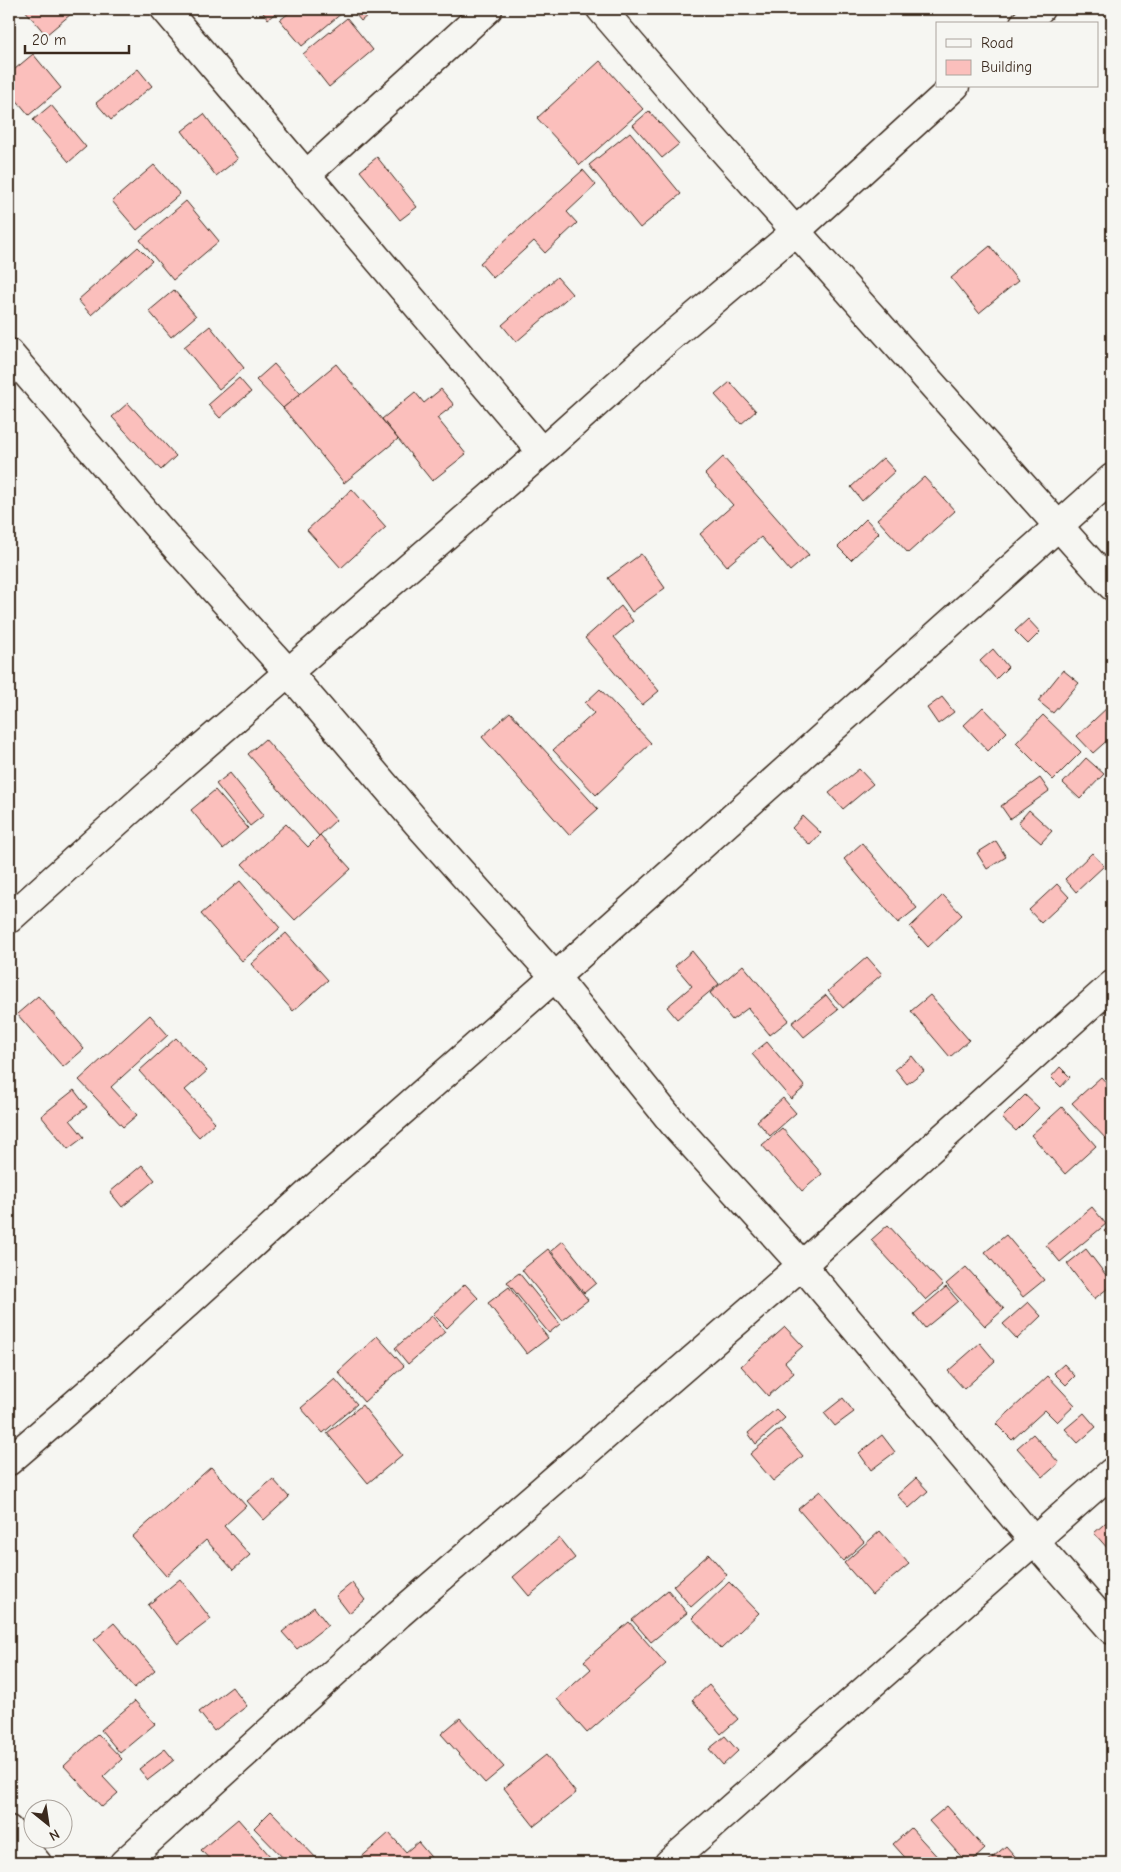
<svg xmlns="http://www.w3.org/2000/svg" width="1121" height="1872" viewBox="0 0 1121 1872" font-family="'Comic Neue',sans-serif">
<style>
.building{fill:#fbbfbc;stroke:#3b2a1e}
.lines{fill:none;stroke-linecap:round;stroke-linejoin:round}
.minor-casing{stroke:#3b2a1e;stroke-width:31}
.minor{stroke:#f6f6f2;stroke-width:28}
</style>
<rect width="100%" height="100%" fill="#f6f6f2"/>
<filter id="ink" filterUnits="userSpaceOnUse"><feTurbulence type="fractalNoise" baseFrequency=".02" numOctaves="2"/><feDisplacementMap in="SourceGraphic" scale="10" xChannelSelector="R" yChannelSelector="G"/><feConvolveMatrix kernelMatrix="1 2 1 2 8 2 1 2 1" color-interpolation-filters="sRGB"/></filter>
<g filter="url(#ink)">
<g class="building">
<polygon points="24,9 67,9 71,14 46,35"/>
<polygon points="260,9 281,9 268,19"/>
<polygon points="294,9 339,9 342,13 302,46 280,20"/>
<polygon points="351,9 375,9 361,21"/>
<polygon points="347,18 373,50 329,87 303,54"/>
<polygon points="33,54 61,88 29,115 9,91 9,74"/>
<polygon points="600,61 643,109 580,165 537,118"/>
<polygon points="138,69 152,86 111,120 96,103"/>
<polygon points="51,105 86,147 69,162 33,120"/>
<polygon points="649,111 679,144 662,158 633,125"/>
<polygon points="204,114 238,159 216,176 182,131"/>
<polygon points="630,132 681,194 640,228 589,165"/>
<polygon points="377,157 417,207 400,220 360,171"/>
<polygon points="154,165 180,194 137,230 112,201"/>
<polygon points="583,170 596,185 567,212 577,223 545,253 534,241 493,278 480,263"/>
<polygon points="186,201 219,241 173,280 140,240"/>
<polygon points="990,246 1018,281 979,313 951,278"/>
<polygon points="138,247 152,261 91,315 78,300"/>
<polygon points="557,277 572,294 516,342 502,325"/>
<polygon points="174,290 196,316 171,337 149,311"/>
<polygon points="210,326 244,368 219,389 184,347"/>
<polygon points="274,364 301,394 283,408 256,380"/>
<polygon points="336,364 398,439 344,483 283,408"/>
<polygon points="239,378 251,392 220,418 208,405"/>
<polygon points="730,382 756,411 741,424 715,395"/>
<polygon points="441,389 454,405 437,418 466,454 432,481 382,419 415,392 424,403"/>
<polygon points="128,403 176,456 161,470 112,417"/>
<polygon points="723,457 809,555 790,571 761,537 727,566 700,534 733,505 705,474"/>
<polygon points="883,458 895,471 862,501 851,487"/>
<polygon points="924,477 955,511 908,553 877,519"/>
<polygon points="352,489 386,527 341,568 307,530"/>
<polygon points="866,519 879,533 851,560 838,547"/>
<polygon points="641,554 665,588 632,612 608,578"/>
<polygon points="621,606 633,621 614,637 659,691 642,705 585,638"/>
<polygon points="1028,619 1040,632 1028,644 1015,631"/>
<polygon points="993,649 1008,667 996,679 980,661"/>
<polygon points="1063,670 1079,683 1053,713 1038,701"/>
<polygon points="600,689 651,743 596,795 553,750 594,713 585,703"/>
<polygon points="942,697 954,712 938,724 927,708"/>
<polygon points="1109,706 1112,710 1112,736 1093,753 1077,736"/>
<polygon points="983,707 1007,732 988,751 964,725"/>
<polygon points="510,712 598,809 569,835 482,737"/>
<polygon points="1043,715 1081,752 1053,780 1016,743"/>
<polygon points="265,739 336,820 319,836 248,754"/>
<polygon points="1086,758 1104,774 1080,799 1063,783"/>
<polygon points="859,769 873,784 843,809 829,793"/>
<polygon points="230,773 264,815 250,826 216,784"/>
<polygon points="1040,778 1049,791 1010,819 1001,806"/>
<polygon points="215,790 248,828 223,849 191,810"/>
<polygon points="1029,810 1052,831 1041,843 1018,823"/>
<polygon points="803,816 821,833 810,845 792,828"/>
<polygon points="286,824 308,847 320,835 351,869 295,920 242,864"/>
<polygon points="996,841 1006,857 987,869 977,853"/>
<polygon points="862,843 917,908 898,923 844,859"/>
<polygon points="1092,853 1104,866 1076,892 1065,879"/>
<polygon points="240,881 280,928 242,961 201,914"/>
<polygon points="1057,884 1069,897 1041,923 1029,910"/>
<polygon points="943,895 962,915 928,947 910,927"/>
<polygon points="286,933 328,980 293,1011 251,964"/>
<polygon points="692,951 719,984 677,1019 667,1007 692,986 675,966"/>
<polygon points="867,957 882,974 843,1008 828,991"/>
<polygon points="743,965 789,1020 770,1035 748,1008 732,1020 710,993"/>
<polygon points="826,995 838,1010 804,1037 792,1023"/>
<polygon points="930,995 969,1040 950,1057 911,1011"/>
<polygon points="38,996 84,1049 63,1067 17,1014"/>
<polygon points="150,1015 168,1035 111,1087 137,1115 123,1127 79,1080"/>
<polygon points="176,1038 207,1071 185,1090 215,1122 199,1137 139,1071"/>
<polygon points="767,1042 805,1087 791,1099 752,1054"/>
<polygon points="912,1056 924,1071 907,1084 895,1069"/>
<polygon points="1060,1067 1070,1077 1061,1087 1051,1077"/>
<polygon points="1101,1077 1112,1089 1112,1136 1108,1141 1072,1103"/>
<polygon points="74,1090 87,1107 70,1120 84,1137 68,1149 41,1116"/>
<polygon points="1025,1095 1039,1108 1016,1131 1002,1118"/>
<polygon points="783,1098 796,1113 770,1136 757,1121"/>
<polygon points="1062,1107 1096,1146 1065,1174 1031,1135"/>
<polygon points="782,1128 822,1174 802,1191 762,1145"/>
<polygon points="142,1165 155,1180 122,1207 110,1192"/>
<polygon points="1092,1207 1106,1224 1060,1262 1046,1245"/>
<polygon points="1112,1224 1112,1239 1104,1231"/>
<polygon points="888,1225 943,1285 926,1300 871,1240"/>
<polygon points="1006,1235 1044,1280 1023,1297 985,1252"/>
<polygon points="563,1241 596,1283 584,1293 551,1251"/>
<polygon points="548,1249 588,1300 562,1320 522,1270"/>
<polygon points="1086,1249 1112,1283 1112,1285 1094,1299 1067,1264"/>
<polygon points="966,1267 1004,1309 985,1326 946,1284"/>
<polygon points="519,1273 560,1324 549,1333 507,1282"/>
<polygon points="465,1284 478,1298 447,1328 433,1314"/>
<polygon points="509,1287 548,1338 527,1354 488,1303"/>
<polygon points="946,1287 958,1301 925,1328 914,1314"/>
<polygon points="1028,1302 1041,1316 1017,1339 1003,1324"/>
<polygon points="432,1316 445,1332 408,1364 395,1348"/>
<polygon points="785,1327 803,1346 785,1362 794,1373 768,1396 741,1366"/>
<polygon points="377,1336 404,1366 364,1402 338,1372"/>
<polygon points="980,1343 995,1361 964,1389 948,1371"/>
<polygon points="1064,1364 1075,1376 1066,1385 1054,1373"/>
<polygon points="1048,1376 1075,1405 1057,1422 1045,1410 1012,1440 996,1424"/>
<polygon points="335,1379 357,1404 323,1433 301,1408"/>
<polygon points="843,1398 854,1412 835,1426 824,1413"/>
<polygon points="362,1405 402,1455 368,1483 327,1433"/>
<polygon points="776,1409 785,1418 756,1444 748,1433"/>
<polygon points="1084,1413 1096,1427 1078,1443 1065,1429"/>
<polygon points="780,1429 803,1456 773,1481 750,1454"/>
<polygon points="1033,1434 1059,1463 1043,1477 1017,1448"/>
<polygon points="882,1435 895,1452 871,1470 859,1453"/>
<polygon points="211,1467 246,1506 224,1526 250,1555 233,1570 206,1540 166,1576 132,1537"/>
<polygon points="916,1478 928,1491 909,1508 897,1495"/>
<polygon points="273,1479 289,1497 264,1520 247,1501"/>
<polygon points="820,1491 864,1542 843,1561 798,1509"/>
<polygon points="1112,1517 1112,1548 1109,1550 1094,1533"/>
<polygon points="880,1531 909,1564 872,1595 844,1563"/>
<polygon points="559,1538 575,1558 529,1596 513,1577"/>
<polygon points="709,1554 727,1575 691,1607 673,1586"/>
<polygon points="180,1579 211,1619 178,1644 148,1605"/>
<polygon points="729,1582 759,1613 721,1649 692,1618"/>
<polygon points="352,1583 365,1600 349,1613 336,1596"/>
<polygon points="668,1590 687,1613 651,1642 632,1620"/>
<polygon points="314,1607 328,1625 297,1649 282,1632"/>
<polygon points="629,1622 666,1664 587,1733 557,1699 591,1669 584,1661"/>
<polygon points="114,1623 155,1670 134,1688 94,1640"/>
<polygon points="709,1685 738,1719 721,1734 692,1700"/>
<polygon points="232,1687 247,1706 214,1731 199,1712"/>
<polygon points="135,1701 155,1724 120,1753 101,1730"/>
<polygon points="460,1718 504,1767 485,1783 441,1734"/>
<polygon points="98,1734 122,1759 103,1777 118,1793 102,1807 64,1766"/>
<polygon points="725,1736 738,1751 723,1765 709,1749"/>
<polygon points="165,1749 174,1760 148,1780 139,1769"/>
<polygon points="546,1755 576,1793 534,1826 504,1788"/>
<polygon points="947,1806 985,1849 970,1863 967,1863 929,1821"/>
<polygon points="271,1811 321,1863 288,1863 254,1828"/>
<polygon points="238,1819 276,1863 213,1863 201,1850"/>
<polygon points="911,1828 943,1863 910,1863 893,1844"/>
<polygon points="389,1833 406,1852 418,1842 436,1863 361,1863 358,1860"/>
<polygon points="1006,1846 1021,1863 986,1863"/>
</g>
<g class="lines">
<g class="minor-casing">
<g id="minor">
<polyline points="165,9 542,452"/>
<polyline points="601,9 693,116 1112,586"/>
<polyline points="1024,24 1040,9"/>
<polyline points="306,175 488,9"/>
<polyline points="9,353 157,526 288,672 418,824 555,977 673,1123 802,1265 1033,1540 1112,1630"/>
<polyline points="9,919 147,795 542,452 667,340 796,231 955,86"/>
<polyline points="9,1461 96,1386 310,1192 555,977 1112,478"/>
<polyline points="9,1830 37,1863"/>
<polyline points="124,1863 399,1614 802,1265 1112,985"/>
<polyline points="669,1863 1112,1472"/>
</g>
</g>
<use href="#minor" class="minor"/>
</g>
</g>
<rect width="1121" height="1872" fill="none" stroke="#f6f6f2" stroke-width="30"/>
<rect x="15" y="15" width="1091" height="1842" fill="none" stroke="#3b2a1e" stroke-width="2" filter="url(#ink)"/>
<rect x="936" y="22" width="162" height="65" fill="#f6f6f2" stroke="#aba49d"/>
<rect x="946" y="39" width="25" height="8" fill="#f6f6f2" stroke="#aba49d"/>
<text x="981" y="48" font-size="15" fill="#3b2a1e">Road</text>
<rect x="946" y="60" width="25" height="15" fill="#fbbfbc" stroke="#aba49d"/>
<text x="981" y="72" font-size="15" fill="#3b2a1e">Building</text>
<g transform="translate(48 1824) rotate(150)"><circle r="24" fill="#f6f6f2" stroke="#aba49d"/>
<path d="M0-4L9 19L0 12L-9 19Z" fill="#3b2a1e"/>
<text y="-8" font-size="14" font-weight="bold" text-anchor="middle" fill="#3b2a1e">N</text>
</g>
<path d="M25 45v8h104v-8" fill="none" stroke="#3b2a1e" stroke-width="2.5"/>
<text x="32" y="45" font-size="15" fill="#3b2a1e" stroke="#f6f6f2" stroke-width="4" paint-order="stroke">20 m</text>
</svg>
